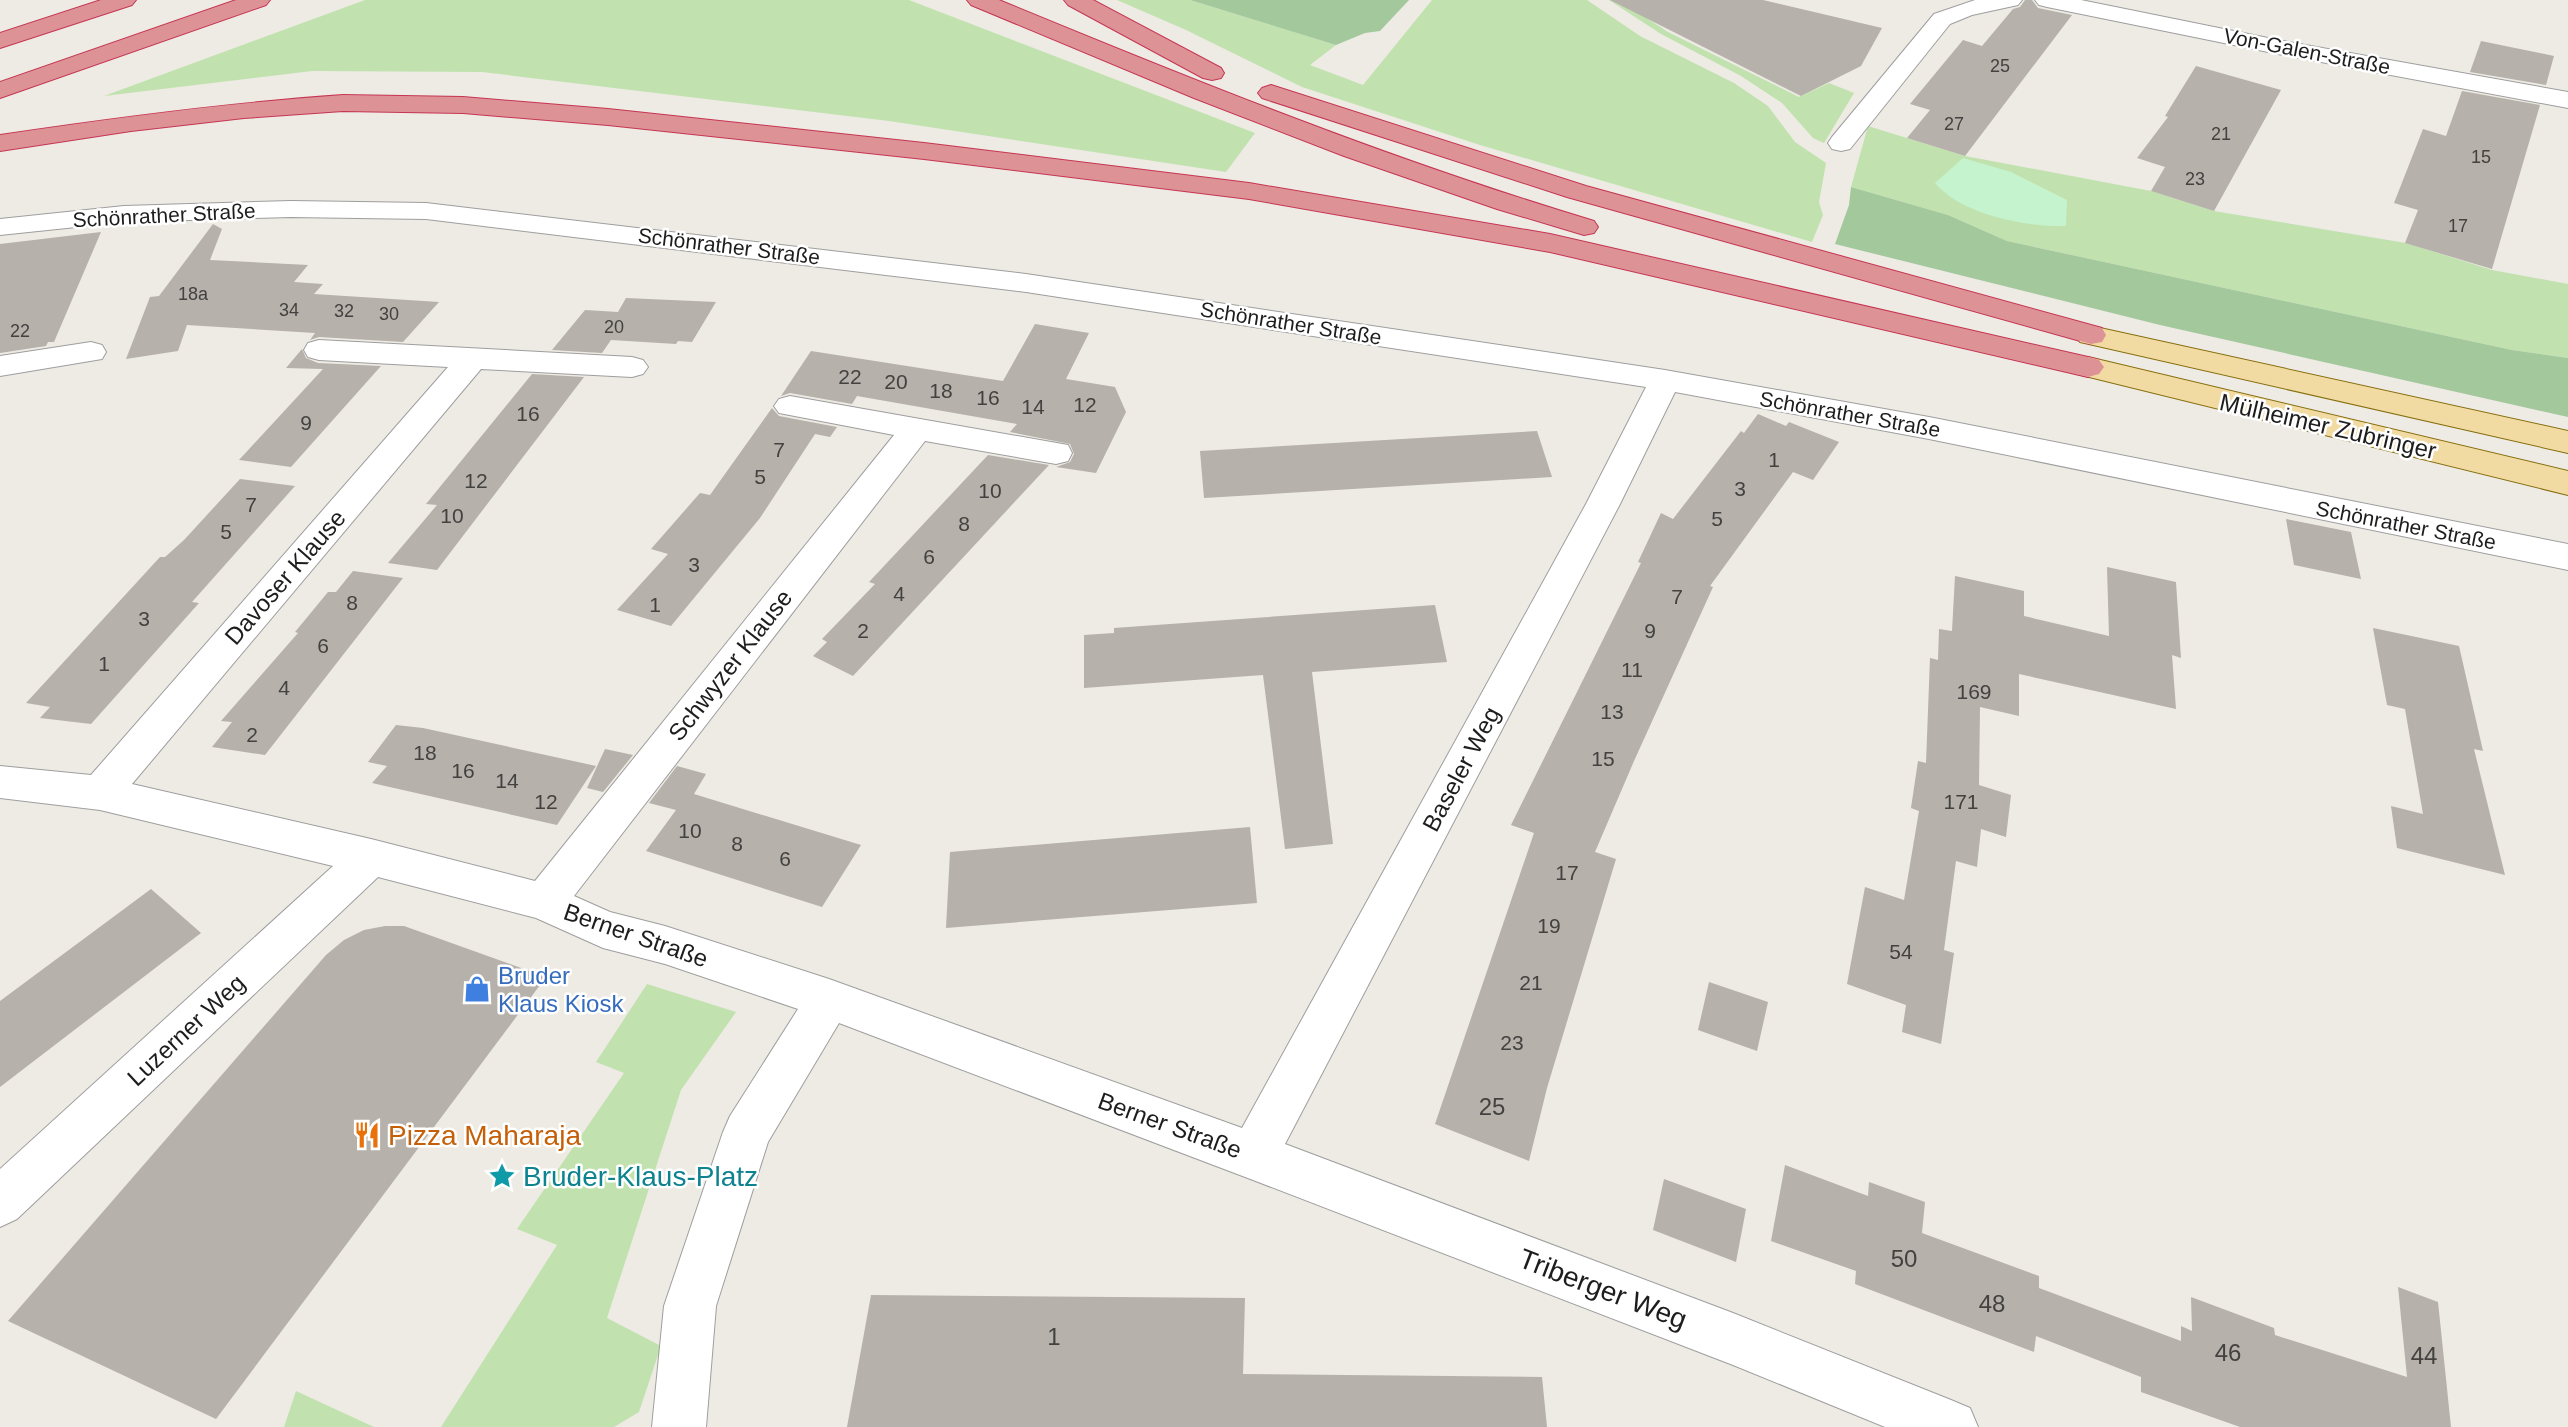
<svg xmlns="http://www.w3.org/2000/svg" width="2568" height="1427" viewBox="0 0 2568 1427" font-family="Helvetica,sans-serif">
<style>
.grass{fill:#c1e2ae}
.forest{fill:#a3c89c}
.park{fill:#c4f3ce}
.building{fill:#b6b1aa}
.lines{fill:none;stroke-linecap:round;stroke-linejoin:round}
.minor-casing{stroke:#9e9e9e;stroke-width:2}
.major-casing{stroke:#876f0f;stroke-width:2}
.highway-casing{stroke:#c63553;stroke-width:2}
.minor{fill:#fff;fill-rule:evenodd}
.major{fill:#f2dba3;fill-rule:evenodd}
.highway{fill:#dd9396;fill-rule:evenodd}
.labels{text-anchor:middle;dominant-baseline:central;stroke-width:5;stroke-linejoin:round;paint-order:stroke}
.far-number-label{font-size:18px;fill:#434240}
.far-street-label{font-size:21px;fill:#1d1d1d;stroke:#fff}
.number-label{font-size:21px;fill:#434240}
.street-label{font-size:24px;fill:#1d1d1d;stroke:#fff}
.shop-label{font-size:24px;fill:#366cbe;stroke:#fff;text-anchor:start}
.near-number-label{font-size:24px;fill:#434240}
.near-food-label{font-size:28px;fill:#c56008;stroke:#fff;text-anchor:start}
.near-culture-label{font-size:28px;fill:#0d838f;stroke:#fff;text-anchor:start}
.near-street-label{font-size:28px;fill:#1d1d1d;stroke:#fff}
</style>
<rect width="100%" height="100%" fill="#edebe4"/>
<g class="grass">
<polygon points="365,0 909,0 1255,133 1226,172 889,121 482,72 312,71 104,96"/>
<polygon points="1117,0 1190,0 1336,45 1310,65 1363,85 1432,0 1587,0 1640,36 1734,83 1768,106 1795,142 1826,163 1819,202 1823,215 1812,242 1480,145 1302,87 1186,30"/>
<polygon points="1609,0 1619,0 1668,32 1799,97 1829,83 1854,93 1824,143 1813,138 1782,103 1741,76 1661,34"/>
<polygon points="1868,126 1965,156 2151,191 2214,211 2406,243 2492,270 2568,284 2568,358 2512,350 2007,241 1948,215 1851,187"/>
<polygon points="647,984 736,1012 681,1090 607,1318 661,1346 639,1412 614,1427 441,1427 557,1245 517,1229 624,1073 596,1062"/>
<polygon points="296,1391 374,1427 284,1427"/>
</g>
<g class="forest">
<polygon points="1190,0 1409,0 1380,31 1365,33 1336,45"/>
<polygon points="1851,187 1948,215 2007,241 2512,350 2568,358 2568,417 2160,325 1835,244 1849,205"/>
</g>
<path class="park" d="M1963,158L2011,172L2067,200L2066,226C2026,227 1962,215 1935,183Z"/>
<g class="building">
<polygon points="1610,0 1763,0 1882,28 1861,66 1801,96"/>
<polygon points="2025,0 2032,0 2038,8 2072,15 1965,156 1907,138 1930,110 1910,104 1963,40 1982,46 2013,9 2020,7"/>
<polygon points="2481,41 2554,56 2546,85 2470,72"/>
<polygon points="2196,66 2281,90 2214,211 2151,191 2165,167 2137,158 2168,117 2165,116"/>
<polygon points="2462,91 2540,105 2492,269 2405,243 2418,210 2394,203 2423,129 2446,136"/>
<polygon points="213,224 222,229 210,260 308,265 294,282 323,284 314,294 439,302 403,342 319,337 310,340 315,333 187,325 178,351 126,359 150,297 159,296"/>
<polygon points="101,232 54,342 48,342 46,346 0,353 0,244"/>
<polygon points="626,298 716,302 692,342 678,341 676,344 611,340 602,353 552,350 585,310 618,312"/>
<polygon points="1035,324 1089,333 1066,379 1115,387 1126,412 1096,473 1056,467 1070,462 1074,454 1070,444 1010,432 1017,424 857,396 852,404 790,393 781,396 811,351 1003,381"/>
<polygon points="302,349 306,358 318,363 381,366 291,467 239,460 323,369 286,368"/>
<polygon points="532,374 584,377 437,570 388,563 437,505 426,504"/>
<polygon points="772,408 779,416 837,427 830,437 815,434 760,518 671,626 617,610 668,554 651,549 700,493 710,495"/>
<polygon points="1758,414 1786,426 1789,422 1839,442 1813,480 1793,472 1710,586 1713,587 1634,761 1595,852 1616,859 1547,1088 1529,1161 1435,1124 1534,833 1511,825 1641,563 1638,562 1661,513 1673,519 1741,431 1744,433"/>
<polygon points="1537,431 1552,477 1204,498 1200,451"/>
<polygon points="988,455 1049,465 853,676 813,656 827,642 822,639 875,584 869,582"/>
<polygon points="240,479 295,486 192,602 199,603 91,724 40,718 50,707 26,703 160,557 165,557 184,540"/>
<polygon points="2286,519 2351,532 2361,579 2294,565"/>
<polygon points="2107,567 2176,582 2181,658 2172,655 2176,709 2019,674 2019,716 1980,707 1979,785 2011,795 2006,837 1981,829 1977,867 1956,861 1944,950 1954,953 1941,1044 1902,1032 1906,1005 1847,984 1865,887 1904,900 1919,811 1911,808 1918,761 1926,763 1930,658 1938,660 1939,629 1952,631 1955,576 2024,591 2024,616 2109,636"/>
<polygon points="353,571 403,578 265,755 212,747 232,722 221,721 298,633 295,632 328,592 336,592"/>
<polygon points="1435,605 1447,662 1312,672 1333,844 1285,849 1263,675 1084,688 1084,635 1114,633 1114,628"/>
<polygon points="2373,628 2459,646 2483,751 2474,749 2505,875 2397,848 2391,806 2423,814 2405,709 2387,705"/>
<polygon points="396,725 423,728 596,766 557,825 372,783 387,766 368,762"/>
<polygon points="605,749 633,755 603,792 587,788"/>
<polygon points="677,766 706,774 694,794 861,845 822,907 646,851 676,810 649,803"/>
<polygon points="1250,827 1257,903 946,928 950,852"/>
<polygon points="151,889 201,933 0,1087 0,1001"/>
<polygon points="385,926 404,926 546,977 216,1419 8,1321 326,955 344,940 364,930"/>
<polygon points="1709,982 1768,1002 1757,1051 1698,1030"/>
<polygon points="1785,1165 1868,1196 1869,1182 1925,1202 1922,1233 2039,1276 2039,1288 2181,1341 2181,1326 2192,1331 2191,1297 2274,1328 2275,1335 2407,1377 2398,1287 2438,1302 2451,1427 2240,1427 2141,1392 2141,1377 2036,1336 2034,1352 1855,1284 1856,1271 1771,1241"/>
<polygon points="1664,1179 1746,1209 1736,1262 1653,1230"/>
<polygon points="871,1295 1245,1298 1243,1374 1542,1377 1547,1427 847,1427"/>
</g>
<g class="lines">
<g class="minor-casing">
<g id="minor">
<polygon points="1975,0 2022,0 2018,5 1972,15 1950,24 1850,149 1841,151 1832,149 1828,143 1832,137 1934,14"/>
<polygon points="2035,0 2081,0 2278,40 2568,92 2568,108 2278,54 2047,7 2039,5"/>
<polygon points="291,201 426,203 1026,274 1665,370 1929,417 2568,544 2568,570 1929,439 1675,392 1620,504 1285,1144 1733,1313 1951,1400 1970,1408 1978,1427 1885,1427 1733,1365 1253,1180 839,1023 768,1142 716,1306 706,1427 652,1427 664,1306 723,1132 730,1116 798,1009 665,964 603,948 536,918 378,877 17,1219 0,1227 0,1169 333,866 100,810 0,798 0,766 91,775 448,367 319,360 308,357 304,350 308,343 319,340 632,357 643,360 648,367 643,374 632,377 481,369 132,784 371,839 535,881 894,435 779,413 774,406 779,399 790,396 1068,445 1072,453 1068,461 1056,464 925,441 574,896 610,912 665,926 829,979 1242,1128 1586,504 1646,387 1026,292 426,219 291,217 124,222 0,235 0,219 124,206"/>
<polygon points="91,342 102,345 106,352 102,359 0,376 0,356"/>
</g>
</g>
<g class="major-casing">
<g id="major">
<polygon points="2091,326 2568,431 2568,453 2080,342 2076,335 2080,328"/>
<polygon points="2088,357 2568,471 2568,495 2077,374 2072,367 2077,360"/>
</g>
</g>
<g class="highway-casing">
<g id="highway">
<polygon points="101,0 136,0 132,5 0,48 0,33"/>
<polygon points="236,0 270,0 266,5 0,98 0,82"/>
<path d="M967,0H999C1195,81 1391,160 1594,221L1598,227L1594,233L1584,235L1497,209L1344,156L1194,98L971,5Z"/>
<polygon points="1064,0 1093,0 1221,68 1224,73 1221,78 1212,80 1203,78 1068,5"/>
<polygon points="1271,85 1586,186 2102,328 2106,335 2102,342 2091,344 1567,197 1262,98 1258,93 1262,88"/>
<path d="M343,95L463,97L608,109L924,143L1249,183L1550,234L2088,357L2099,360L2104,367L2099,374L2088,377L1550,252L1249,199L924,159L608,125L463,113L343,111L244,118L131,131L0,151V135C114,118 228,103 343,95Z"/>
</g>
</g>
<use href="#minor" class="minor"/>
<use href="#major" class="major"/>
<use href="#highway" class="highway"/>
</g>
<defs>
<g id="shop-bare" transform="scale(2.1)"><path d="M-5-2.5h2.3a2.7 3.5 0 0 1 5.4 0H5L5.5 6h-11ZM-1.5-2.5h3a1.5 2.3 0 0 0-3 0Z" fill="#3f7fe0" stroke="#fff" stroke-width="2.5" paint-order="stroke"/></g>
<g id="restaurant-bare" transform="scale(2.1)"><path d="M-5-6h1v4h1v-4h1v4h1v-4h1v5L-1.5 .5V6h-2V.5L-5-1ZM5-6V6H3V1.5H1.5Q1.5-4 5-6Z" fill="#e8710a" stroke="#fff" stroke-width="2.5" paint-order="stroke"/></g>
<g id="sight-bare" transform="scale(2.1)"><path d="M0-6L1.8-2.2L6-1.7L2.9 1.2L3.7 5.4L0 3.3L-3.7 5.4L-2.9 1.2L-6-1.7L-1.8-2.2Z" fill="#0f9aa8" stroke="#fff" stroke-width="2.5" paint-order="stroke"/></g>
</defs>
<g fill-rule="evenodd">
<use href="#shop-bare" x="477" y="989"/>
<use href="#restaurant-bare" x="367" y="1135"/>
<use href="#sight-bare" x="502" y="1176"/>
</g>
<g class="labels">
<g class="far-number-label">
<text x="2000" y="66">25</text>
<text x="1954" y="124">27</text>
<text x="2221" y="134">21</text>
<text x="2481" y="157">15</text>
<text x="2195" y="179">23</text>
<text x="2458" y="226">17</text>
<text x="193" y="294">18a</text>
<text x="289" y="310">34</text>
<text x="344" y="311">32</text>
<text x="389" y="314">30</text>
<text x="614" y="327">20</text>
<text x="20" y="331">22</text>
</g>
<g class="far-street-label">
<text transform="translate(2307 51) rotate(11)">Von-Galen-Straße</text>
<text transform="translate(164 215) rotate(-3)">Schönrather Straße</text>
<text transform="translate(729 246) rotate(7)">Schönrather Straße</text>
<text transform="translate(1291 323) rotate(9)">Schönrather Straße</text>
<text transform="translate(1850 414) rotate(10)">Schönrather Straße</text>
<text transform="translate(2406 525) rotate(11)">Schönrather Straße</text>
</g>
<g class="number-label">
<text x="850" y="376">22</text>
<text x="896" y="381">20</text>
<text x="941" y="390">18</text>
<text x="988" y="397">16</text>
<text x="1085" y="404">12</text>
<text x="1033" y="406">14</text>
<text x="528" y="413">16</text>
<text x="306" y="422">9</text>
<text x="779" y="449">7</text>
<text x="1774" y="459">1</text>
<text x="760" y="476">5</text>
<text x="476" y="480">12</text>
<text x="1740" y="488">3</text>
<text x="990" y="490">10</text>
<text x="251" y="504">7</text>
<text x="452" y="515">10</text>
<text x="1717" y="518">5</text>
<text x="964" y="523">8</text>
<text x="226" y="531">5</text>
<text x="929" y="556">6</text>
<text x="694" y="564">3</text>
<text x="899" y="593">4</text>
<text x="1677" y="596">7</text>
<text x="352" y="602">8</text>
<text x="655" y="604">1</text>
<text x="144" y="618">3</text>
<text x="863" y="630">2</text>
<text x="1650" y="630">9</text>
<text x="323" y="645">6</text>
<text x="104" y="663">1</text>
<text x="1632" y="669">11</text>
<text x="284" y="687">4</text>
<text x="1974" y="691">169</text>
<text x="1612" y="711">13</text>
<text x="252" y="734">2</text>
<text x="425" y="752">18</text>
<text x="1603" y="758">15</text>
<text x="463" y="770">16</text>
<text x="507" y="780">14</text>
<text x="546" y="801">12</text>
<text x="1961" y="801">171</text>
<text x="690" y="830">10</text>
<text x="737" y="843">8</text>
<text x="785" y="858">6</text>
<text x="1567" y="872">17</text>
<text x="1549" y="925">19</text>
<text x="1901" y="951">54</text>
<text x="1531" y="982">21</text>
<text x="1512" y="1042">23</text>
</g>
<g class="street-label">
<text transform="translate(2328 426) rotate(13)">Mülheimer Zubringer</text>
<text transform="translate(285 577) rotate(-49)">Davoser Klause</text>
<text transform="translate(730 665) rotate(-52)">Schwyzer Klause</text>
<text transform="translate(1461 769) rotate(-62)">Baseler Weg</text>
<text transform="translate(636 935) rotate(19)">Berner Straße</text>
<text transform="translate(186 1030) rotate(-43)">Luzerner Weg</text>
<text transform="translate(1170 1125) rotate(20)">Berner Straße</text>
</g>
<g class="shop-label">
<text x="498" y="975">Bruder<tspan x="498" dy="28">Klaus Kiosk</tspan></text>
</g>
<g class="near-number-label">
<text x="1492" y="1106">25</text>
<text x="1904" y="1258">50</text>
<text x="1992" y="1303">48</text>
<text x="1054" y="1336">1</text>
<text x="2228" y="1352">46</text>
<text x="2424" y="1355">44</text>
</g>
<g class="near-food-label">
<text x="388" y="1135">Pizza Maharaja</text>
</g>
<g class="near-culture-label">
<text x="523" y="1176">Bruder-Klaus-Platz</text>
</g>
<g class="near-street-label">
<text transform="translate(1603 1289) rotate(21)">Triberger Weg</text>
</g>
</g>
</svg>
